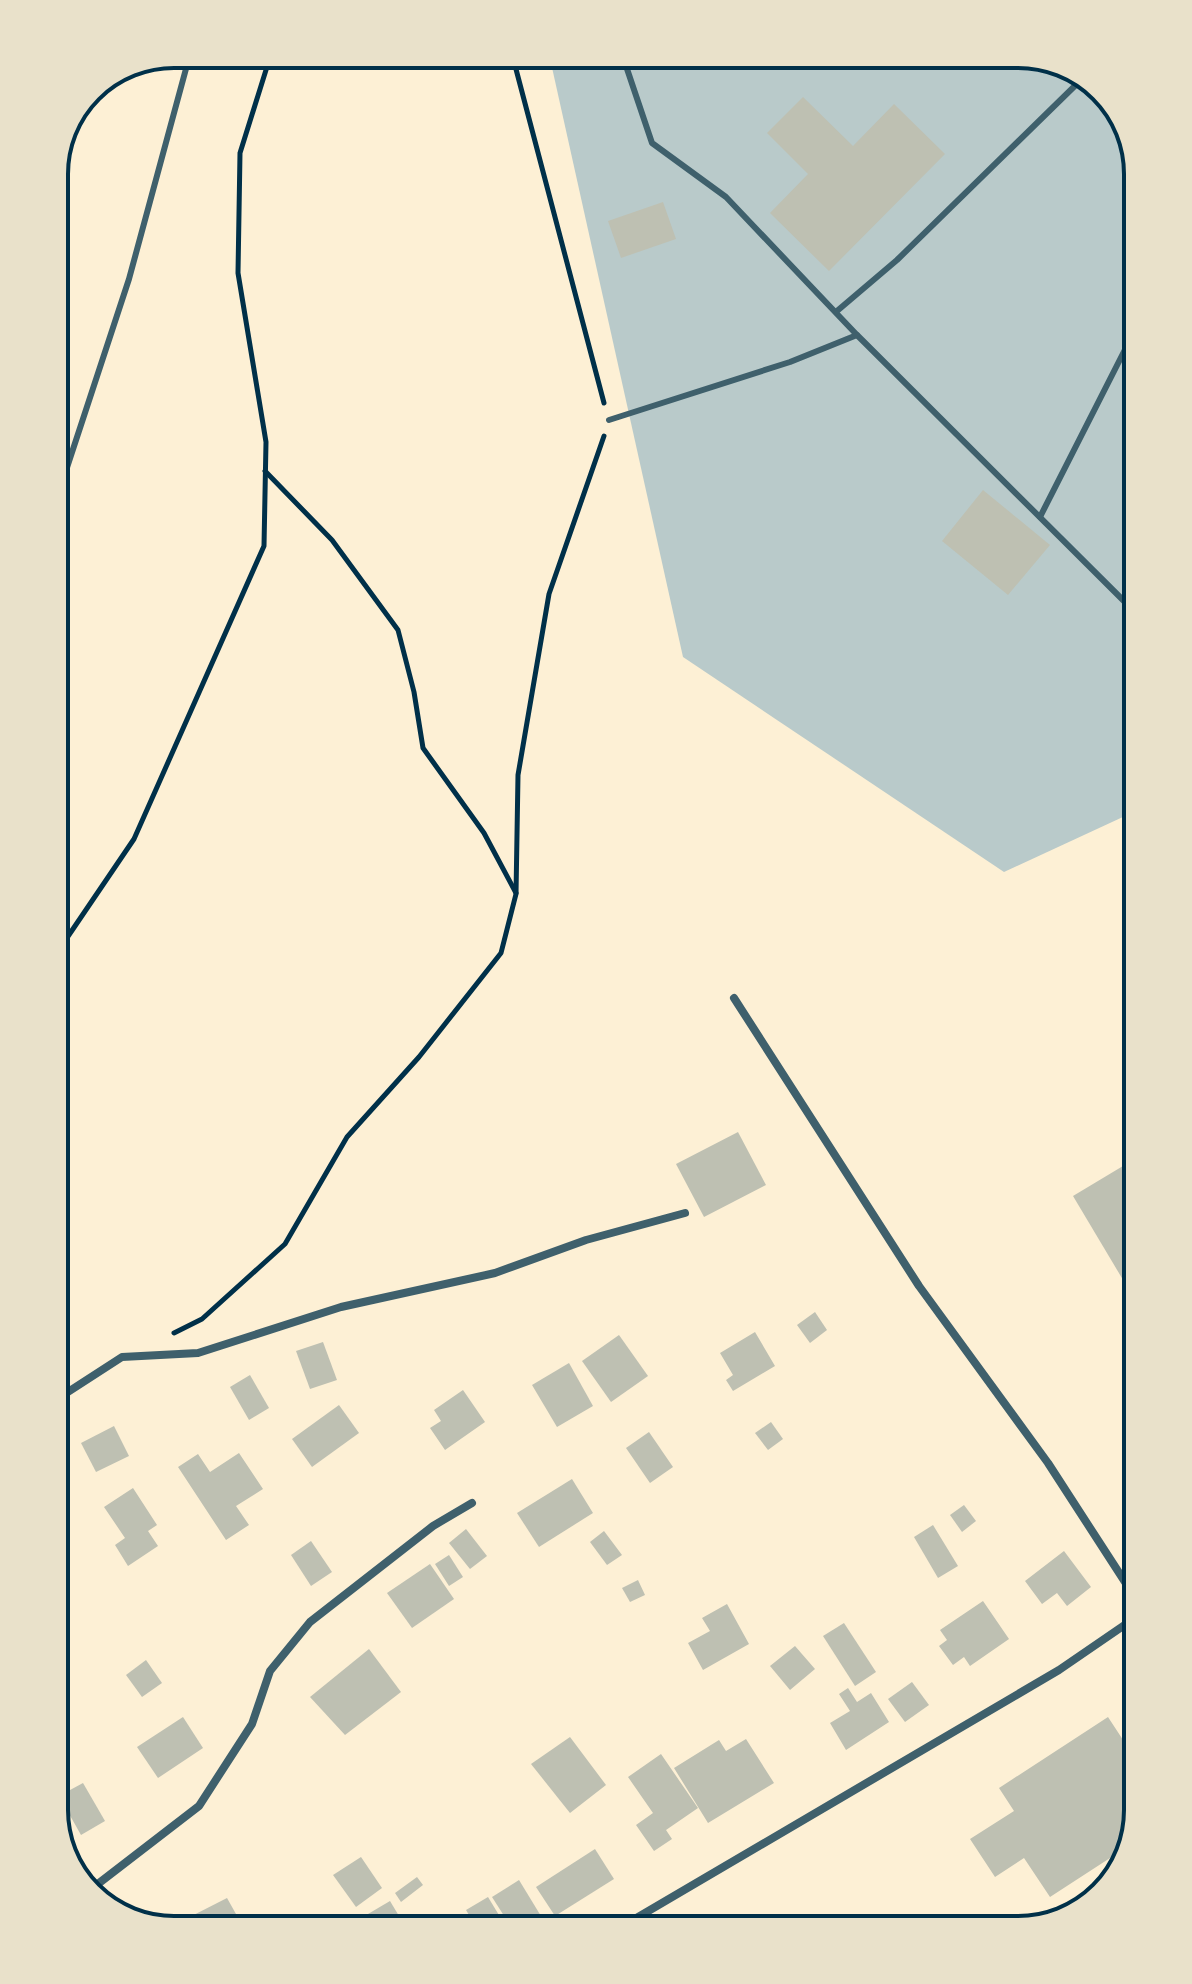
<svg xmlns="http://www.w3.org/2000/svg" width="1192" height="1984" viewBox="0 0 1192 1984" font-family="'Work Sans',sans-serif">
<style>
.green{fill:#b9caca}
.building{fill:#bec0b2}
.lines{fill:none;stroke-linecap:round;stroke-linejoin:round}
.path{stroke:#003049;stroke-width:5}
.service{stroke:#3f606c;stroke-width:6}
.minor{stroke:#3f606c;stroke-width:8}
.rim{fill:none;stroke:#003049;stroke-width:4}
</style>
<rect width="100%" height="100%" fill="#fdf0d5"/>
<polygon class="green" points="549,54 1027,54 1085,74 1126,121 1138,174 1138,810 1004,872 683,657"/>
<g class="building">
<polygon points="803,97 853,146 894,104 945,154 829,271 770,213 808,174 767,133"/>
<polygon points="663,202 676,239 621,258 608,221"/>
<polygon points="983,490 1050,545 1008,595 942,541"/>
<polygon points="738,1132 766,1185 704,1217 676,1164"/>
<polygon points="1138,1157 1138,1305 1073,1196"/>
<polygon points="815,1312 827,1330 810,1343 797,1325"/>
<polygon points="755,1332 775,1366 733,1391 726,1380 733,1375 720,1353"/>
<polygon points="619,1335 648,1376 611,1402 582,1361"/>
<polygon points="323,1342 337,1380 310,1389 296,1351"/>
<polygon points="569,1363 593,1406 557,1427 532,1385"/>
<polygon points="250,1375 269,1408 249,1420 230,1387"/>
<polygon points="463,1390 485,1422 445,1450 430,1428 441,1421 434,1410"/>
<polygon points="339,1405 359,1433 312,1467 292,1439"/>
<polygon points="771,1422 783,1439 768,1450 755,1433"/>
<polygon points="114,1426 129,1456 96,1472 81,1443"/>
<polygon points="649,1432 673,1467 650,1483 626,1448"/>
<polygon points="239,1453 263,1489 236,1506 249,1525 226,1540 178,1467 198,1454 210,1472"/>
<polygon points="572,1479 593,1513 539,1547 517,1513"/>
<polygon points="133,1488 157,1525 148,1531 158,1546 128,1566 115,1545 125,1538 104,1507"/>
<polygon points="964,1505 976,1521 962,1532 950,1515"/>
<polygon points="933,1525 958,1566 938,1578 914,1537"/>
<polygon points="466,1529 487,1556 470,1569 449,1543"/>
<polygon points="604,1531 622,1555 607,1565 590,1542"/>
<polygon points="311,1541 332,1572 311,1586 291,1555"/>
<polygon points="1064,1551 1091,1587 1067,1606 1057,1593 1042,1604 1025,1581"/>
<polygon points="449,1555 463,1577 449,1586 435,1564"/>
<polygon points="430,1564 454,1599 412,1628 387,1593"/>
<polygon points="638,1580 645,1595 630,1602 622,1588"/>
<polygon points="983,1601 1009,1639 970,1666 964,1657 953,1665 939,1646 947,1640 940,1630"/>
<polygon points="727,1604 749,1644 703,1670 688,1643 710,1631 702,1618"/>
<polygon points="844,1623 876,1672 855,1686 823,1636"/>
<polygon points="795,1646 815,1669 790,1690 770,1666"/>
<polygon points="369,1649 401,1692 345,1735 310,1697"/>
<polygon points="146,1660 162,1683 142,1697 126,1675"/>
<polygon points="912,1682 929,1705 905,1722 888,1699"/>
<polygon points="848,1688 857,1702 871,1693 889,1722 846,1750 830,1723 850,1711 839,1694"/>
<polygon points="183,1717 203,1748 158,1778 137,1747"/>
<polygon points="1108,1717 1127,1746 1138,1738 1138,1811 1127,1847 1050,1897 1024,1858 995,1877 970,1839 1014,1811 999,1788"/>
<polygon points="570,1737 606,1785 570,1813 531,1764"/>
<polygon points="746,1739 774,1783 708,1823 674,1768 719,1740 726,1751"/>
<polygon points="661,1754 698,1808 666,1830 672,1839 654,1851 636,1825 653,1813 628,1777"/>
<polygon points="83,1783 105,1821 81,1835 59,1796"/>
<polygon points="595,1849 614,1879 555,1916 536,1887"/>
<polygon points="361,1857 382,1888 356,1907 333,1875"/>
<polygon points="417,1877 423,1885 401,1902 395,1893"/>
<polygon points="519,1880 544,1921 530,1930 513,1930 492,1897"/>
<polygon points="488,1897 508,1930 478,1930 466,1910"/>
<polygon points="227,1898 245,1930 176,1930 174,1925"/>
<polygon points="390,1901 399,1916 375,1930 354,1930 351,1924"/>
</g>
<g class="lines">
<g class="path">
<polyline points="512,54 604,403"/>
<polyline points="265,471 332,540 398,630 414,692 423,748 484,833 516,893"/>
<polyline points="54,957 134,839 264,546 266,442 238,273 240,153 271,54"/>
<polyline points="174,1333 202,1319 285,1244 347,1137 419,1057 501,953 516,894 518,775 549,594 604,436"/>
<polyline points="54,1349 60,1373"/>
</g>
<g class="service">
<polyline points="622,54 652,143 726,197 857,335 1138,615"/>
<polyline points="837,311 897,260 1086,75"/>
<polyline points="609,420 790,362 857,335"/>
<polyline points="54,507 129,279 190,54"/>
<polyline points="1040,517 1138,324"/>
</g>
<g class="minor">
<polyline points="734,998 919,1286 1048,1463 1138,1602"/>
<polyline points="54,1401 122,1357 198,1353 341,1307 495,1273 586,1240 685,1213"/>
<polyline points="90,1890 199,1806 252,1724 270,1671 310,1622 433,1526 472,1503"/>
<polyline points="616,1930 1059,1670 1129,1622 1138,1604"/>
</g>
</g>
<path d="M0 0H1192V1984H0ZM174 68H1018A106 106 0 0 1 1124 174V1810A106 106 0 0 1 1018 1916H174A106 106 0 0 1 68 1810V174A106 106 0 0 1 174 68Z" fill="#e9e1ca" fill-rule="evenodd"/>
<path class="rim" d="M174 68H1018A106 106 0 0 1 1124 174V1810A106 106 0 0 1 1018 1916H174A106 106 0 0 1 68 1810V174A106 106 0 0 1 174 68Z"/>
</svg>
